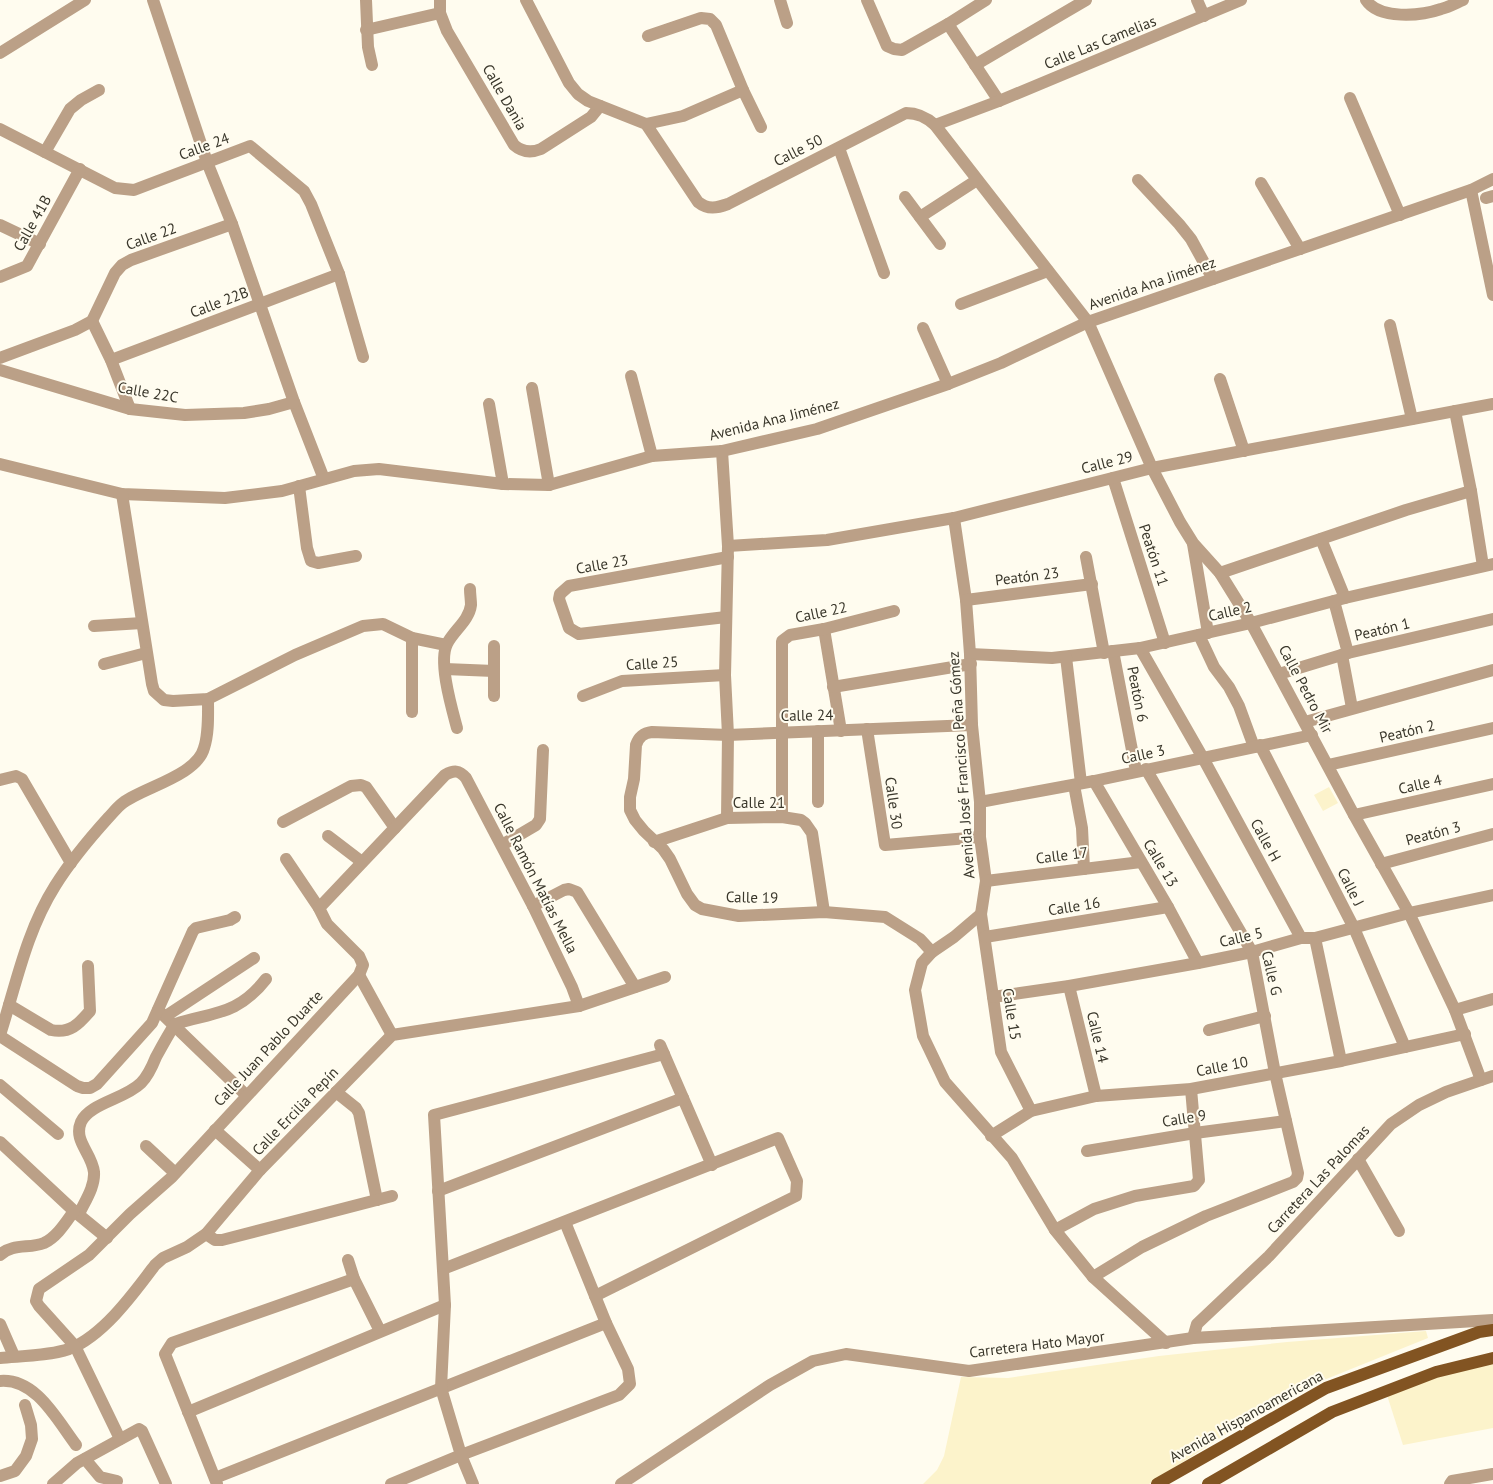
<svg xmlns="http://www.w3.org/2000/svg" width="1493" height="1484" viewBox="0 0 1493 1484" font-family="'PT Sans',sans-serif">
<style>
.built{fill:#fcf3cb}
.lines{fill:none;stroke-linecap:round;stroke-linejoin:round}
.minor{stroke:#bba087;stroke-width:12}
.major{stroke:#825422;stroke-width:12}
.labels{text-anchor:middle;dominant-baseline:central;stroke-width:4;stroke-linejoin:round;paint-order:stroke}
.street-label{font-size:15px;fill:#3a372b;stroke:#fffcef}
</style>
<rect width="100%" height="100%" fill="#fffcef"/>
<g class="built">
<polygon points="1329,787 1338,803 1323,811 1314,795"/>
<polygon points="1426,1331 1428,1338 1304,1388 1262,1411 1149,1484 923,1484 937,1470 944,1456 961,1377 1008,1378 1159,1356 1287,1342"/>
<polygon points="1493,1358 1493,1428 1403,1445 1386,1392"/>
</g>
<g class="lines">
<g class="minor">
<polyline points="153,0 207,162 232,224 294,402 324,479"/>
<polyline points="366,0 368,47 372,65"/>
<path d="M440,0V13L447,31L514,145C522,152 531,153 541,149L591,117L600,106"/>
<path d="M526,0L569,83L578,94L588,101L646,124L698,202C708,210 717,208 728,204L906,113C918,113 926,117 935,125L1088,322L1152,468L1180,522L1193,543L1220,573L1251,623L1354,815L1409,913L1455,1010L1481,1080"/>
<polyline points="780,0 787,23"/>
<polyline points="867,0 887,46 894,49 902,50 948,24 986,0"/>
<polyline points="1197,0 1204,16"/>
<path d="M1366,0C1379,20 1421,16 1441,9C1449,7 1456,3 1463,0"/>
<polyline points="948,24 999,101"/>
<polyline points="366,30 440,13"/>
<polyline points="0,53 85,0"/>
<polyline points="975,65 1086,0"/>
<polyline points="743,90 761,127"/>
<polyline points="1350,98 1400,215"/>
<polyline points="646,124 683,116 743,90 716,25 710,19 701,18 648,36"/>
<polyline points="935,125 999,101 1241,0"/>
<polyline points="0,129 115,188 134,190 250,146 304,191 311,204 339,274 363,357"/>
<polyline points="839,148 884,273"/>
<polyline points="45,152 70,109 81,100 99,90"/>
<polyline points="1138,180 1179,224 1191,239 1213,279"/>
<polyline points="1261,183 1300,249"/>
<polyline points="1471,190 1493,295"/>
<polyline points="905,197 940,244"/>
<polyline points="1486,198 1493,196"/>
<polyline points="920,217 977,180"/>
<polyline points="0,225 40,244"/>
<polyline points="0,277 27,266 80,169"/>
<polyline points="961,304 1048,271"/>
<polyline points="92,321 111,360 130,409"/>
<polyline points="1390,325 1412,419"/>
<polyline points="923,328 948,384"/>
<polyline points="0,358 75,330 92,321 115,273 122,265 131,260 232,224"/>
<polyline points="111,360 339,274"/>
<polyline points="0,370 130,409 185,415 244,413 269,409 294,402"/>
<polyline points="631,376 652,456"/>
<polyline points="1220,379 1244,451"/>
<polyline points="532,388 549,485"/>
<polyline points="489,404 503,484"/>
<polyline points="1455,411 1471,491"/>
<polyline points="722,451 728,546 725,675 728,735 727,818"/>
<polyline points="0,464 122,494 225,498 282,491 354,471 379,469 503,484 549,485 652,456 722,451 817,429 948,384 1001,363 1088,322 1471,190 1493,179"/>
<polyline points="1113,478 1165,643"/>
<polyline points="299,486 307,548 311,561 318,563 356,556"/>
<polyline points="122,494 152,684 154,691 164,700 173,701 208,699 295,655 363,626 383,624 412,638 446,645"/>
<polyline points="954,518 966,600 970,654 972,725 980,802 980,837 986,881 981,914 1001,1052 1031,1111"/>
<polyline points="1321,539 1345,598"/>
<polyline points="1193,544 1208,633"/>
<polyline points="728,546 827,540 954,518 1152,468 1493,404"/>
<polyline points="1086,557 1104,653"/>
<polyline points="1220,573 1406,510 1471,491 1483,566"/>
<polyline points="966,600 1092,584"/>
<polyline points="1334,601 1348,653"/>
<polyline points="726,617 579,634 569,628 559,599 560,594 569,586 728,557"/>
<polyline points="94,626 142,623"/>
<polyline points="824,629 841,731"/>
<polyline points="1199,635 1214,667 1229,687 1239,706 1254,747"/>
<polyline points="1140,648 1203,758 1301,938"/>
<polyline points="1113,651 1136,771"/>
<polyline points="970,654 1052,658 1140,648 1251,623 1345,598 1493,564"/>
<polyline points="1342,655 1352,708"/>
<polyline points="1066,657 1081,783"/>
<polyline points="104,664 146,653"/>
<polyline points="445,669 494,671"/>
<polyline points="1279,674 1348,653 1493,619"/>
<polyline points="833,687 971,664"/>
<polyline points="494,696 494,646"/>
<polyline points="583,696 622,681 725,675"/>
<polyline points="412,712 412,638"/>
<polyline points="1305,722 1493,670"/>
<path d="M457,728C452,709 438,662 447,644C453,631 469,621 471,605C471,600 470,594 470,589"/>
<polyline points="867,729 885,845 980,837"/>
<polyline points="1260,745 1354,928 1405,1047"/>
<polyline points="1328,765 1493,728"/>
<polyline points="0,780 16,776 22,779 71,863"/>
<polyline points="1094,781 1168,907 1198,963"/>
<polyline points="1074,785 1082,828 1084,869"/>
<polyline points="818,802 818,731"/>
<polyline points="980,802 1094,781 1312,735"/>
<polyline points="1354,815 1493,784"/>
<polyline points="782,817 782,641 790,635 824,629 894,611"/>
<polyline points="283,822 351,786 361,785 366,787 395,828"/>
<polyline points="328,836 362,862"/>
<polyline points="654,842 727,818 782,817 801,820 805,823 812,833 824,912"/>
<polyline points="502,845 536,825 540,819 543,750"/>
<polyline points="286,859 319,908"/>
<polyline points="1381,864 1493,834"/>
<polyline points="986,881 1141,862"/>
<polyline points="533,906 564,890 569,889 577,892 635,987"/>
<polyline points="981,914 954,937 932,952 922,963 915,990 923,1036 945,1082 1012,1158 1055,1230 1093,1277 1166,1343"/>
<polyline points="985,937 1168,907"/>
<polyline points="1315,938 1341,1061"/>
<path d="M932,952L920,939L885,917L824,912L739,916L702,909L695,905L687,894L670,859L663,849L644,831L635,820L630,810V797L634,779L636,745C639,736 644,733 652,732L728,735L972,725"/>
<polyline points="359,975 392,1035"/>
<polyline points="1069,986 1096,1096"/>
<polyline points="993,997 1069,986 1198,963 1252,952 1301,938 1315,938 1409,913 1493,895"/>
<path d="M9,1005L51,1030C70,1034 79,1024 90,1011L88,966"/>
<polyline points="158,1010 246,1095"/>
<polyline points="1455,1010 1493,999"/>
<polyline points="166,1016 254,958"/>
<polyline points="1209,1030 1265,1016"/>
<path d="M0,1035C16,985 26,932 55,886C70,862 89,839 108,818C113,813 118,806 124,802C145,787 197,775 204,748C209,733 208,715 208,699"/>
<polyline points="0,1036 77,1086 83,1088 90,1088 97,1084 152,1023 193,931 196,928 230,920 235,917"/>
<polyline points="660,1045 712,1165"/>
<polyline points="0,1085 58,1134"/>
<polyline points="336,1092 356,1108 359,1113 377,1200"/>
<polyline points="215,1130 260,1170"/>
<polyline points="991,1136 1031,1111 1096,1096 1191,1089 1341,1061 1465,1034"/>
<polyline points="0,1142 74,1211 107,1238"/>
<polyline points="146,1146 175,1173"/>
<polyline points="1087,1151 1195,1133 1286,1121"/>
<polyline points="1358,1159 1399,1231"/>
<polyline points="438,1191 683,1098"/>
<path d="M79,1214C85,1201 95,1187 94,1172C92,1153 73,1141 81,1122C90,1103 125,1099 141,1083C148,1076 152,1067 156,1057C162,1046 168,1035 175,1024C214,1012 238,1015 266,979"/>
<polyline points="1055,1230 1094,1209 1135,1196 1194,1186 1199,1180 1191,1089"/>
<polyline points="206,1234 215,1240 222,1240 392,1196"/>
<path d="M0,1255C13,1243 29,1249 44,1243C57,1237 66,1222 74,1211"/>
<polyline points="348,1260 354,1279 380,1331"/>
<polyline points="443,1269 778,1138 797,1181 796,1196 595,1296"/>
<polyline points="1093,1277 1142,1247 1206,1216 1293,1182 1297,1178 1298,1173 1275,1073 1252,952 1146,769"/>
<polyline points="0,1324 14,1356"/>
<polyline points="1193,1338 1197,1324 1269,1256 1391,1124 1419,1105 1446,1092 1493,1076"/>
<path d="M0,1358C21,1356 49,1356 69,1349C103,1336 134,1293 155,1265L163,1258L187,1247L206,1234L260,1170L392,1035L579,1006L665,977"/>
<path d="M0,1381C36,1378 57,1420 76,1445"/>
<polyline points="188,1412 445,1305"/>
<path d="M120,1439L75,1346L39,1306L36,1301L39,1289L89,1255L130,1214L172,1177L359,975L363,965L359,956L327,924L319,908L445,775C454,770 459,770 466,778L533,906L572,987L579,1006"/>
<polyline points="85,1459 100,1477 117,1481"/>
<polyline points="0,1476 15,1471 26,1456 32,1439 31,1425 25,1405"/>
<polyline points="215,1478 606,1323"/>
<polyline points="53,1484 77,1463 139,1429 142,1431 166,1484"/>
<polyline points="217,1484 165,1354 172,1343 354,1279"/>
<polyline points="391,1484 461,1455 441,1388 445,1305 434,1115 664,1054"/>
<polyline points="473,1484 461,1455 619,1395 630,1384 628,1369 606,1323 565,1222"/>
<polyline points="621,1484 770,1385 813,1361 846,1354 969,1371 1193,1338 1493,1320"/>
<polyline points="1450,1484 1452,1481 1493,1474"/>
</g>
<g class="major">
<polyline points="1157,1484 1326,1388 1479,1332 1493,1330"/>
<polyline points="1208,1484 1332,1412 1436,1372 1493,1358"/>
</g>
</g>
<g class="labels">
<g class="street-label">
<text transform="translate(1100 42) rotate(-22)">Calle Las Camelias</text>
<text transform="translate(505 97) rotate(60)">Calle Dania</text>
<text transform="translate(204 146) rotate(-20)">Calle 24</text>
<text transform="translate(798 150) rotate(-27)">Calle 50</text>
<text transform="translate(32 223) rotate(-61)">Calle 41B</text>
<text transform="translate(151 236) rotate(-20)">Calle 22</text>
<text transform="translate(1152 283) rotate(-19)">Avenida Ana Jiménez</text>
<text transform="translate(219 302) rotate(-21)">Calle 22B</text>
<text transform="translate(148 392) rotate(10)">Calle 22C</text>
<text transform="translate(774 419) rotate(-14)">Avenida Ana Jiménez</text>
<text transform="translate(1107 462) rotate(-14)">Calle 29</text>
<text transform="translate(1154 555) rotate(72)">Peatón 11</text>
<text transform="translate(602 564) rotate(-10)">Calle 23</text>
<text transform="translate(1027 576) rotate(-7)">Peatón 23</text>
<text transform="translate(1230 611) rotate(-13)">Calle 2</text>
<text transform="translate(821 612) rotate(-12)">Calle 22</text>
<text transform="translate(1382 629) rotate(-13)">Peatón 1</text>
<text transform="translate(652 663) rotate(-4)">Calle 25</text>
<text transform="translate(1306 689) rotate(62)">Calle Pedro Mir</text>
<text transform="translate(1138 694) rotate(79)">Peatón 6</text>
<text transform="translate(807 715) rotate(-1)">Calle 24</text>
<text transform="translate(1407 731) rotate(-13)">Peatón 2</text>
<text transform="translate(1143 754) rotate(-12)">Calle 3</text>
<text transform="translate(961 765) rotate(-94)">Avenida José Francisco Peña Gómez</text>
<text transform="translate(1420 784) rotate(-13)">Calle 4</text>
<text x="759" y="802">Calle 21</text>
<text transform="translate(894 803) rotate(82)">Calle 30</text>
<text transform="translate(1433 833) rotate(-15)">Peatón 3</text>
<text transform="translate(1266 840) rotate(61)">Calle H</text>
<text transform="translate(1062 855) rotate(-7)">Calle 17</text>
<text transform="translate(1161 863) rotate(59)">Calle 13</text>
<text transform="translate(536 878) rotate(63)">Calle Ramón Matías Mella</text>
<text transform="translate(1351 887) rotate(63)">Calle J</text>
<text transform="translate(752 897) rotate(1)">Calle 19</text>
<text transform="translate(1074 906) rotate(-9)">Calle 16</text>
<text transform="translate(1241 937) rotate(-13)">Calle 5</text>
<text transform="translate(1272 973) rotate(77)">Calle G</text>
<text transform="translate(1012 1014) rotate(81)">Calle 15</text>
<text transform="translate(1098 1037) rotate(77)">Calle 14</text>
<text transform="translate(268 1048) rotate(-47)">Calle Juan Pablo Duarte</text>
<text transform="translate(1222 1066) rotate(-11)">Calle 10</text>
<text transform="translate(295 1111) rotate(-46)">Calle Ercilia Pepín</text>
<text transform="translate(1184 1118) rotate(-9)">Calle 9</text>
<text transform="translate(1318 1179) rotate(-47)">Carretera Las Palomas</text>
<text transform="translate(1037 1344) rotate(-7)">Carretera Hato Mayor</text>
<text transform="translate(1246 1416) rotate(-29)">Avenida Hispanoamericana</text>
</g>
</g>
</svg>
